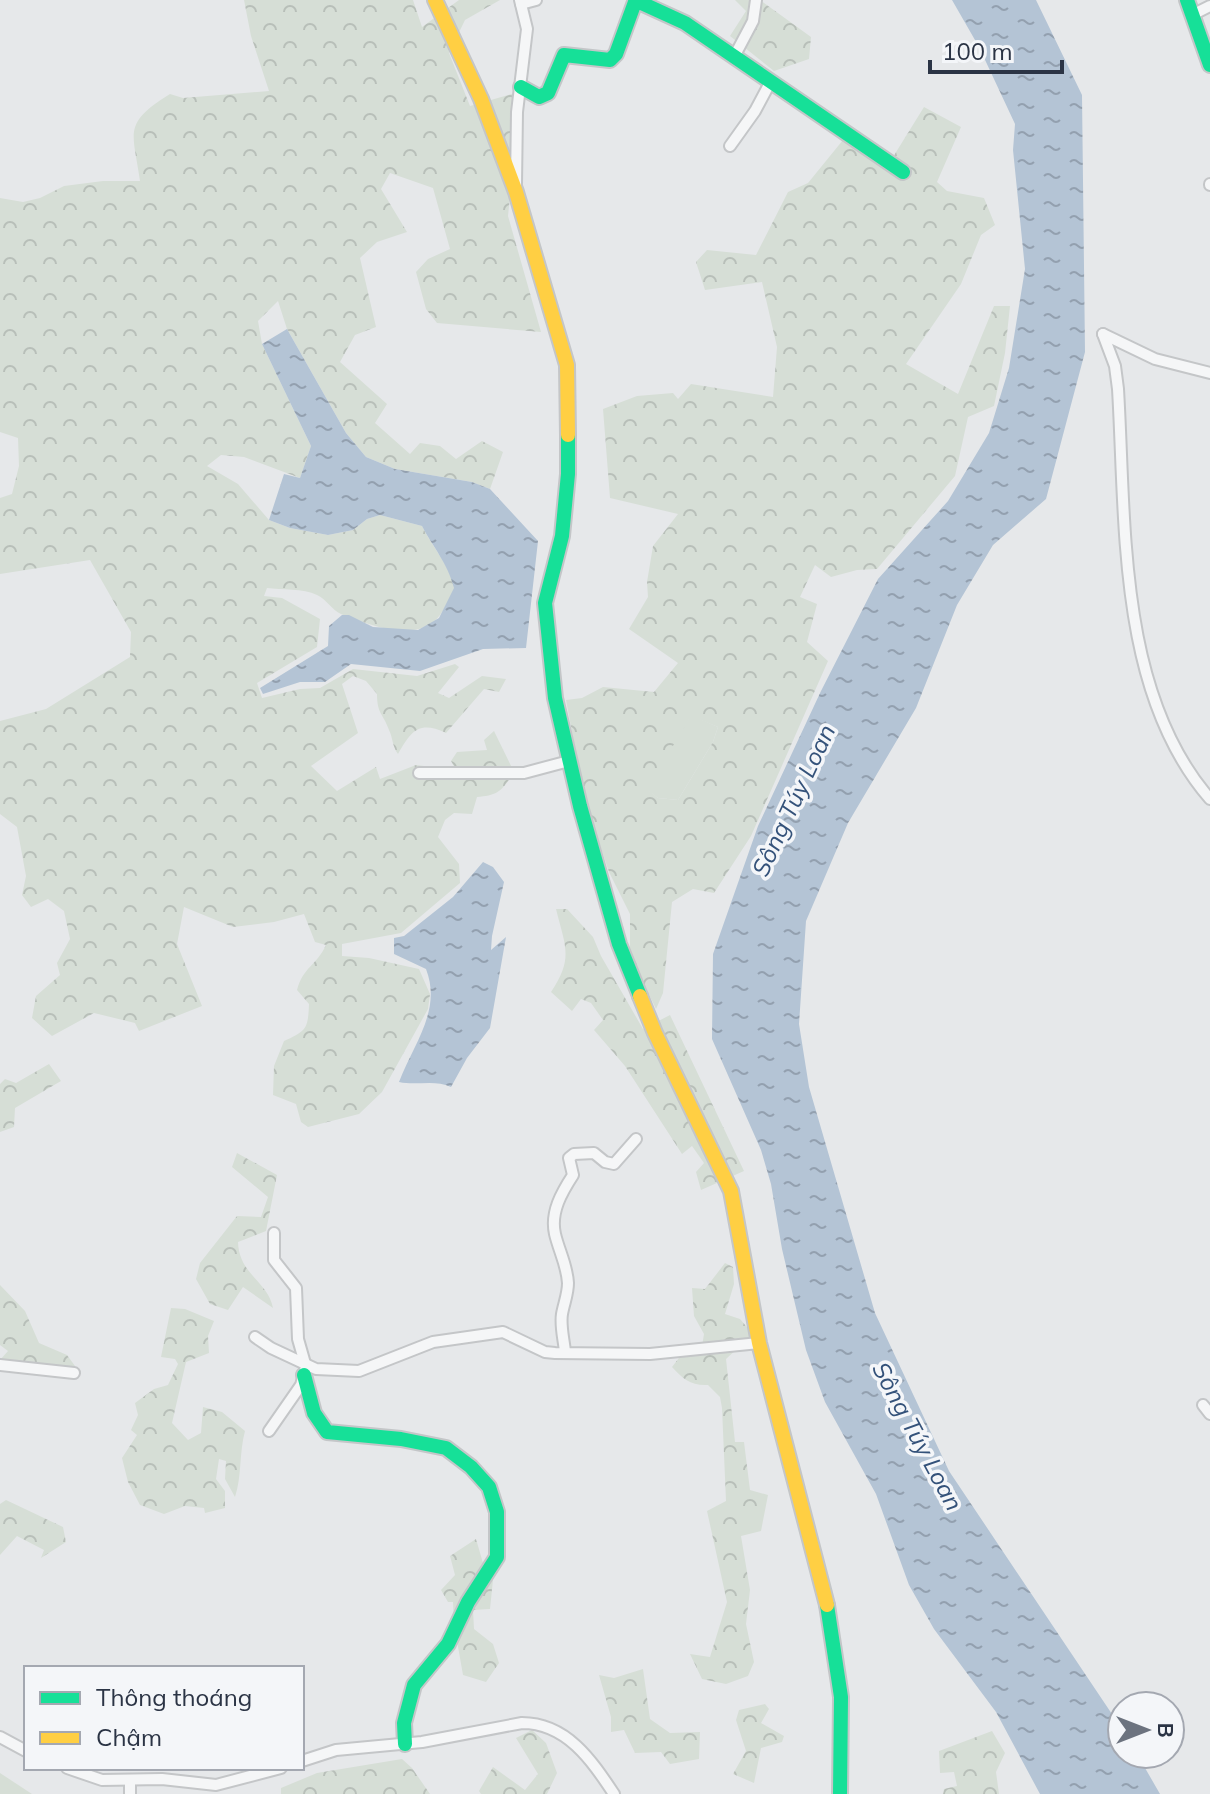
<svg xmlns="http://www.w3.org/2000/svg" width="1210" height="1794" viewBox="0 0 1210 1794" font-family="Mulish,sans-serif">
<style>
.green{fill:#d6ded6}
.forest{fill:url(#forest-crowns);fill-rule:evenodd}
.water{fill:url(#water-ripples)}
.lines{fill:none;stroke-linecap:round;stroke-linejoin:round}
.street-casing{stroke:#c4c6c8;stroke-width:14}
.fast-casing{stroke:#c4c6c8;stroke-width:18}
.slow-casing{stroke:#c4c6c8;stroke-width:18}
.street{stroke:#f5f6f7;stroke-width:10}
.fast{stroke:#16e098;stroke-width:14}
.slow{stroke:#ffcf43;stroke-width:14}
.labels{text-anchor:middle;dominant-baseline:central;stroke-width:7;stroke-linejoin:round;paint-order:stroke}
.water-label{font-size:24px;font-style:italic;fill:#34527a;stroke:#f4f6f9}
</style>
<defs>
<pattern id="forest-crowns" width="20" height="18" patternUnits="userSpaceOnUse" patternTransform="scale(2)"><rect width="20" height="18" fill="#d6ded6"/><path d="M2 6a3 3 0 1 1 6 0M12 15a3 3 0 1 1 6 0" fill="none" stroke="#b8bfb9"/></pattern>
<pattern id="water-ripples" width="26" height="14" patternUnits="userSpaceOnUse" patternTransform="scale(2)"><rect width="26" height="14" fill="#b4c4d5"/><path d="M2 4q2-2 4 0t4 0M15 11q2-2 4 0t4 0" fill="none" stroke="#93a0af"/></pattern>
</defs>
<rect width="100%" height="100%" fill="#e6e8ea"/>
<g class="green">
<polygon points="691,715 718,727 713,742 678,800 658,798 646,789"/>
<polygon points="0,1773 32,1794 0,1794"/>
</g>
<g class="forest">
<path d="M244,0H413L422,27L459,0H500L465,20L449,53L470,106L515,93L513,168L508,216L541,332L437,323L426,309L416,272L428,259L450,249L433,188L390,173L381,189L407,232L377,242L360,258L376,327L355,335L340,362L387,404L375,423L410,454L420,443L440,446L456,459L482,441L503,452L490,489L472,482L395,469L366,457L346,433L287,329L278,301L258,321L262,344L311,446L300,478L244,457L221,455L207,466L238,484L269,520L290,528L328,535L353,530L367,519L380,515L422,526C434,550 447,561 455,588C450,597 446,607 440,615C418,645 367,624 341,614C332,610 326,599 317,595C303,588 281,590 267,588L264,596L282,598L320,619L317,647L257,683L262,698L300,689L320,688L353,669L417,676L455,664L459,667L438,693L449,698L482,676L506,679L499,692L484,689L446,733C419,720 411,731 398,754C392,746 393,738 389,730C383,713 377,714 377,694L366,681L353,676L342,684L358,733L311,766L337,791L376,767L380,779L416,765L456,770L451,761L457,752L487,750L484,740L494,731L514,772C503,790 498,796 477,797L472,814L454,813L445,820L438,837L459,864L460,883L401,933L342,944V956L369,958L419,969L430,994L428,1009L382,1092L359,1114L308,1127L301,1122L296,1104L273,1095L274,1066L284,1041C307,1031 308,1028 309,1004L297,990C303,967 317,965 326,945L315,942L304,914L274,922L233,927L184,907L177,944L202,1006L139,1031L135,1023L94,1013L52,1036L32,1018L36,996L60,975L57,963L70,939L64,911L48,899L31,907L22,895L26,876L17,827L0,814V721L46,709L130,657L131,632L90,560L0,574V498L12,494L19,466L18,438L0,432V198L23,202L40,198L64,186L103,181H140C133,131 122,124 170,94L183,98L269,91L251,36Z"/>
<polygon points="735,0 760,0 811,37 809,59 774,71 730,36 746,11"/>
<path d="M924,107L961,127L937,182L947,191L984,198L995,225L981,235L961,284L906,364L958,394L994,306H1010L1005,353L994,406L968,417L955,476L877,569L857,570L831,577L815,565L800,597L817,604L807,642L828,661L751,836L714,893L693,889L672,902L663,993L656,1009L630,955V914L609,872L585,801L566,700L582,698L603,687L654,692L678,663L629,629L648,597L647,582L653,546L678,514L610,498L603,409L637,396L673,393L678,399L691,384L773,397L777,347L762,282L705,290L696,262L707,250L756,255L788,192L808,183L843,140L893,157ZM691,716L718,727L713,742L678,800L658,798L647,789Z"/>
<path d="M556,909H567L593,937L601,956L643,1029L670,1015L744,1171L701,1190L696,1172L704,1163L692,1146L682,1154L625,1066L594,1030L603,1020L591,1003L581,999L572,1011L551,992C574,958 565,946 556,909Z"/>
<polygon points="49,1064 61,1081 15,1108 14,1127 0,1132 0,1084 5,1079 16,1083"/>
<path d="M237,1153L277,1175L266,1231L238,1242C239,1275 268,1281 273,1308L243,1287L228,1310L210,1304L196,1279L200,1263L237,1216L261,1217L268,1197L232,1167Z"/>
<path d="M725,1263L733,1267L734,1284L725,1314L740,1319L753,1334L726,1359L735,1442H744L750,1490L768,1495L761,1531L741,1536L750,1590L746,1624L754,1662L748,1676L726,1684L702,1679L690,1654L710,1657L727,1602L707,1511L726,1501L722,1408L720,1397L708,1385C691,1386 683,1379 672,1367L682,1354L701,1352L704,1334L694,1316L692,1288L705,1289Z"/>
<polygon points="0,1285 25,1311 39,1343 67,1355 75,1366 42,1370 0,1360 8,1351 0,1345"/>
<path d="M171,1308L185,1309L214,1321L208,1336L209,1353L186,1362L172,1423L188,1440L201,1433L203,1407L222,1412L245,1431C239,1453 242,1476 235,1497L225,1479L226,1461L219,1459L216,1479L225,1491V1508L205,1513L204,1508L185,1506L164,1514L140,1505L128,1482L122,1458L137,1435L131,1430L138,1415L135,1403L154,1389L168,1385L178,1364L175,1359L161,1357Z"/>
<polygon points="6,1500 63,1527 66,1542 41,1558 44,1550 17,1536 0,1555 0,1504"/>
<polygon points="476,1539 483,1563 494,1570 490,1609 473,1610 474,1629 493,1644 499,1663 486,1682 463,1675 454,1624 453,1602 448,1602 441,1590 455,1575 450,1556"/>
<polygon points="643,1669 650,1719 670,1733 700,1732 699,1759 670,1764 661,1752 635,1753 624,1730 611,1732 611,1717 599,1675 614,1678"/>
<polygon points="765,1704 769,1709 761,1723 784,1736 782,1742 761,1748 754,1783 733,1774 746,1751 736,1720 739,1710"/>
<polygon points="532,1730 546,1743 557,1773 547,1794 481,1794 479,1791 493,1767 525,1790 538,1774 516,1738"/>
<polygon points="992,1731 1005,1753 996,1772 999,1794 943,1794 944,1789 957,1786 954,1772 940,1773 939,1751"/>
<polygon points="402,1759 412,1768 430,1794 281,1794 281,1788 317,1773"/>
</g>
<g class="water">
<polygon points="952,0 1036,0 1082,95 1085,352 1046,499 993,545 957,605 916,708 848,823 806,921 799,1024 809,1087 875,1313 949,1471 1122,1729 1122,1754 1137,1754 1160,1794 1040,1794 996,1712 934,1629 909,1585 876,1494 825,1402 806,1350 782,1249 771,1184 761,1150 712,1039 713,954 758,826 821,691 878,579 948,501 989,433 1009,368 1025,269 1013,150 1015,124 979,47"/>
<path d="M287,329L346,433L366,457L395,469L472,482L490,489L538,541L526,648L483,649L420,671L351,664L325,682H300L263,694L260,688L328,646L329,626L342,615H349L373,627L418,630L439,618L454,588C447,562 434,549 422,526L380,515L367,519L353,530L328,535L290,528L269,520L284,474L300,478L311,446L262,344Z"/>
<path d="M483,862L493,867L504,882L492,936L491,950L506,937L490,1028L467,1058L451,1087C434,1079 417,1086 399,1082C414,1043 442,1010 426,969L394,954V938L404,936L453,897Z"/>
</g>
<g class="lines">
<g class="street-casing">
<g id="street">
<polyline points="521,4 536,0"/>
<polyline points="1192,15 1210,6"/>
<polyline points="734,57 753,21 756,0"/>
<polyline points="730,146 755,111 771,81"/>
<polyline points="516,184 517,112 527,29 520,0"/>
<polyline points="1210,185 1210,184"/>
<path d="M1103,334L1115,366L1118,389C1126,522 1117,692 1210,799"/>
<polyline points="1103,334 1155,359 1210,373"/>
<polyline points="419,773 524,773 569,761"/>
<polyline points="255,1337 271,1348 316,1369 359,1371 433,1342 503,1332 545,1352 555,1353 650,1354 759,1343"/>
<path d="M565,1352C564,1340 560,1326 562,1314C564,1303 568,1294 568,1283C567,1265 559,1251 555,1234C550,1212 562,1192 573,1175L569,1158L574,1154L594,1153L605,1162L614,1164L636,1139"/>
<polyline points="0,1365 74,1373"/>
<polyline points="1203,1405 1210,1414"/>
<polyline points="269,1431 301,1385 306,1367 298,1339 296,1288 274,1260 274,1233"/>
<polyline points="0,1737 26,1751"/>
<path d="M302,1761L336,1750L422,1742L522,1723C567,1723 592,1761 614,1794"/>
<polyline points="67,1768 102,1780 162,1779 216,1785 281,1768"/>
<polyline points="130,1794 130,1780"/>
</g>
</g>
<g class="fast-casing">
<g id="fast">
<polyline points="1187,0 1210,65"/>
<polyline points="521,87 539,97 548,93 564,55 610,60 616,54 635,2 639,2 685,23 903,172"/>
<polyline points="568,435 568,474 562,536 545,603 555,698 580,806 619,944 640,996"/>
<polyline points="304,1375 314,1413 327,1432 401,1439 446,1448 471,1467 489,1487 497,1512 497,1557 468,1602 448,1644 414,1685 404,1723 405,1744"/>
<polyline points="827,1605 841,1697 840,1794"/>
</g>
</g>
<g class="slow-casing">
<g id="slow">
<polyline points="435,0 481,99 516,192 567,365 568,435"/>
<polyline points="640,996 655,1033 731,1191 759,1343 827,1605"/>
</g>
</g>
<use href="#street" class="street"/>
<use href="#fast" class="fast"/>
<use href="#slow" class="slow"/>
</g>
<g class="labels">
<g class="water-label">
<text transform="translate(793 800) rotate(-65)">Sông Túy Loan</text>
<text transform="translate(918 1436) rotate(62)">Sông Túy Loan</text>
</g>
</g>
<rect x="24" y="1666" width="280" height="104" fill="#f4f6f9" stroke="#a4a8b1" stroke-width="2"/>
<rect x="40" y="1692" width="40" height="12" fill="#16e098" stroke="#a4a8b1" stroke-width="2"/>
<text x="96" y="1706" font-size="24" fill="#2b3445">Thông thoáng</text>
<rect x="40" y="1732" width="40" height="12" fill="#ffcf43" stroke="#a4a8b1" stroke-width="2"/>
<text x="96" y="1746" font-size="24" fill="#2b3445">Chậm</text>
<g transform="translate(1146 1730) rotate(90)"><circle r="38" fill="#f4f6f9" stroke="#a4a8b1" stroke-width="2"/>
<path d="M0-6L14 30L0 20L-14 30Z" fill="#6c737f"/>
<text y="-12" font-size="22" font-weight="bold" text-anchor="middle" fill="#2b3445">B</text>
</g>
<path d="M930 60v12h132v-12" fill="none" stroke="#2b3445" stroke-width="4"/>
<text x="942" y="60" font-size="24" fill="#2b3445" stroke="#f4f6f9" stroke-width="6" paint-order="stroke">100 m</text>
</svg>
